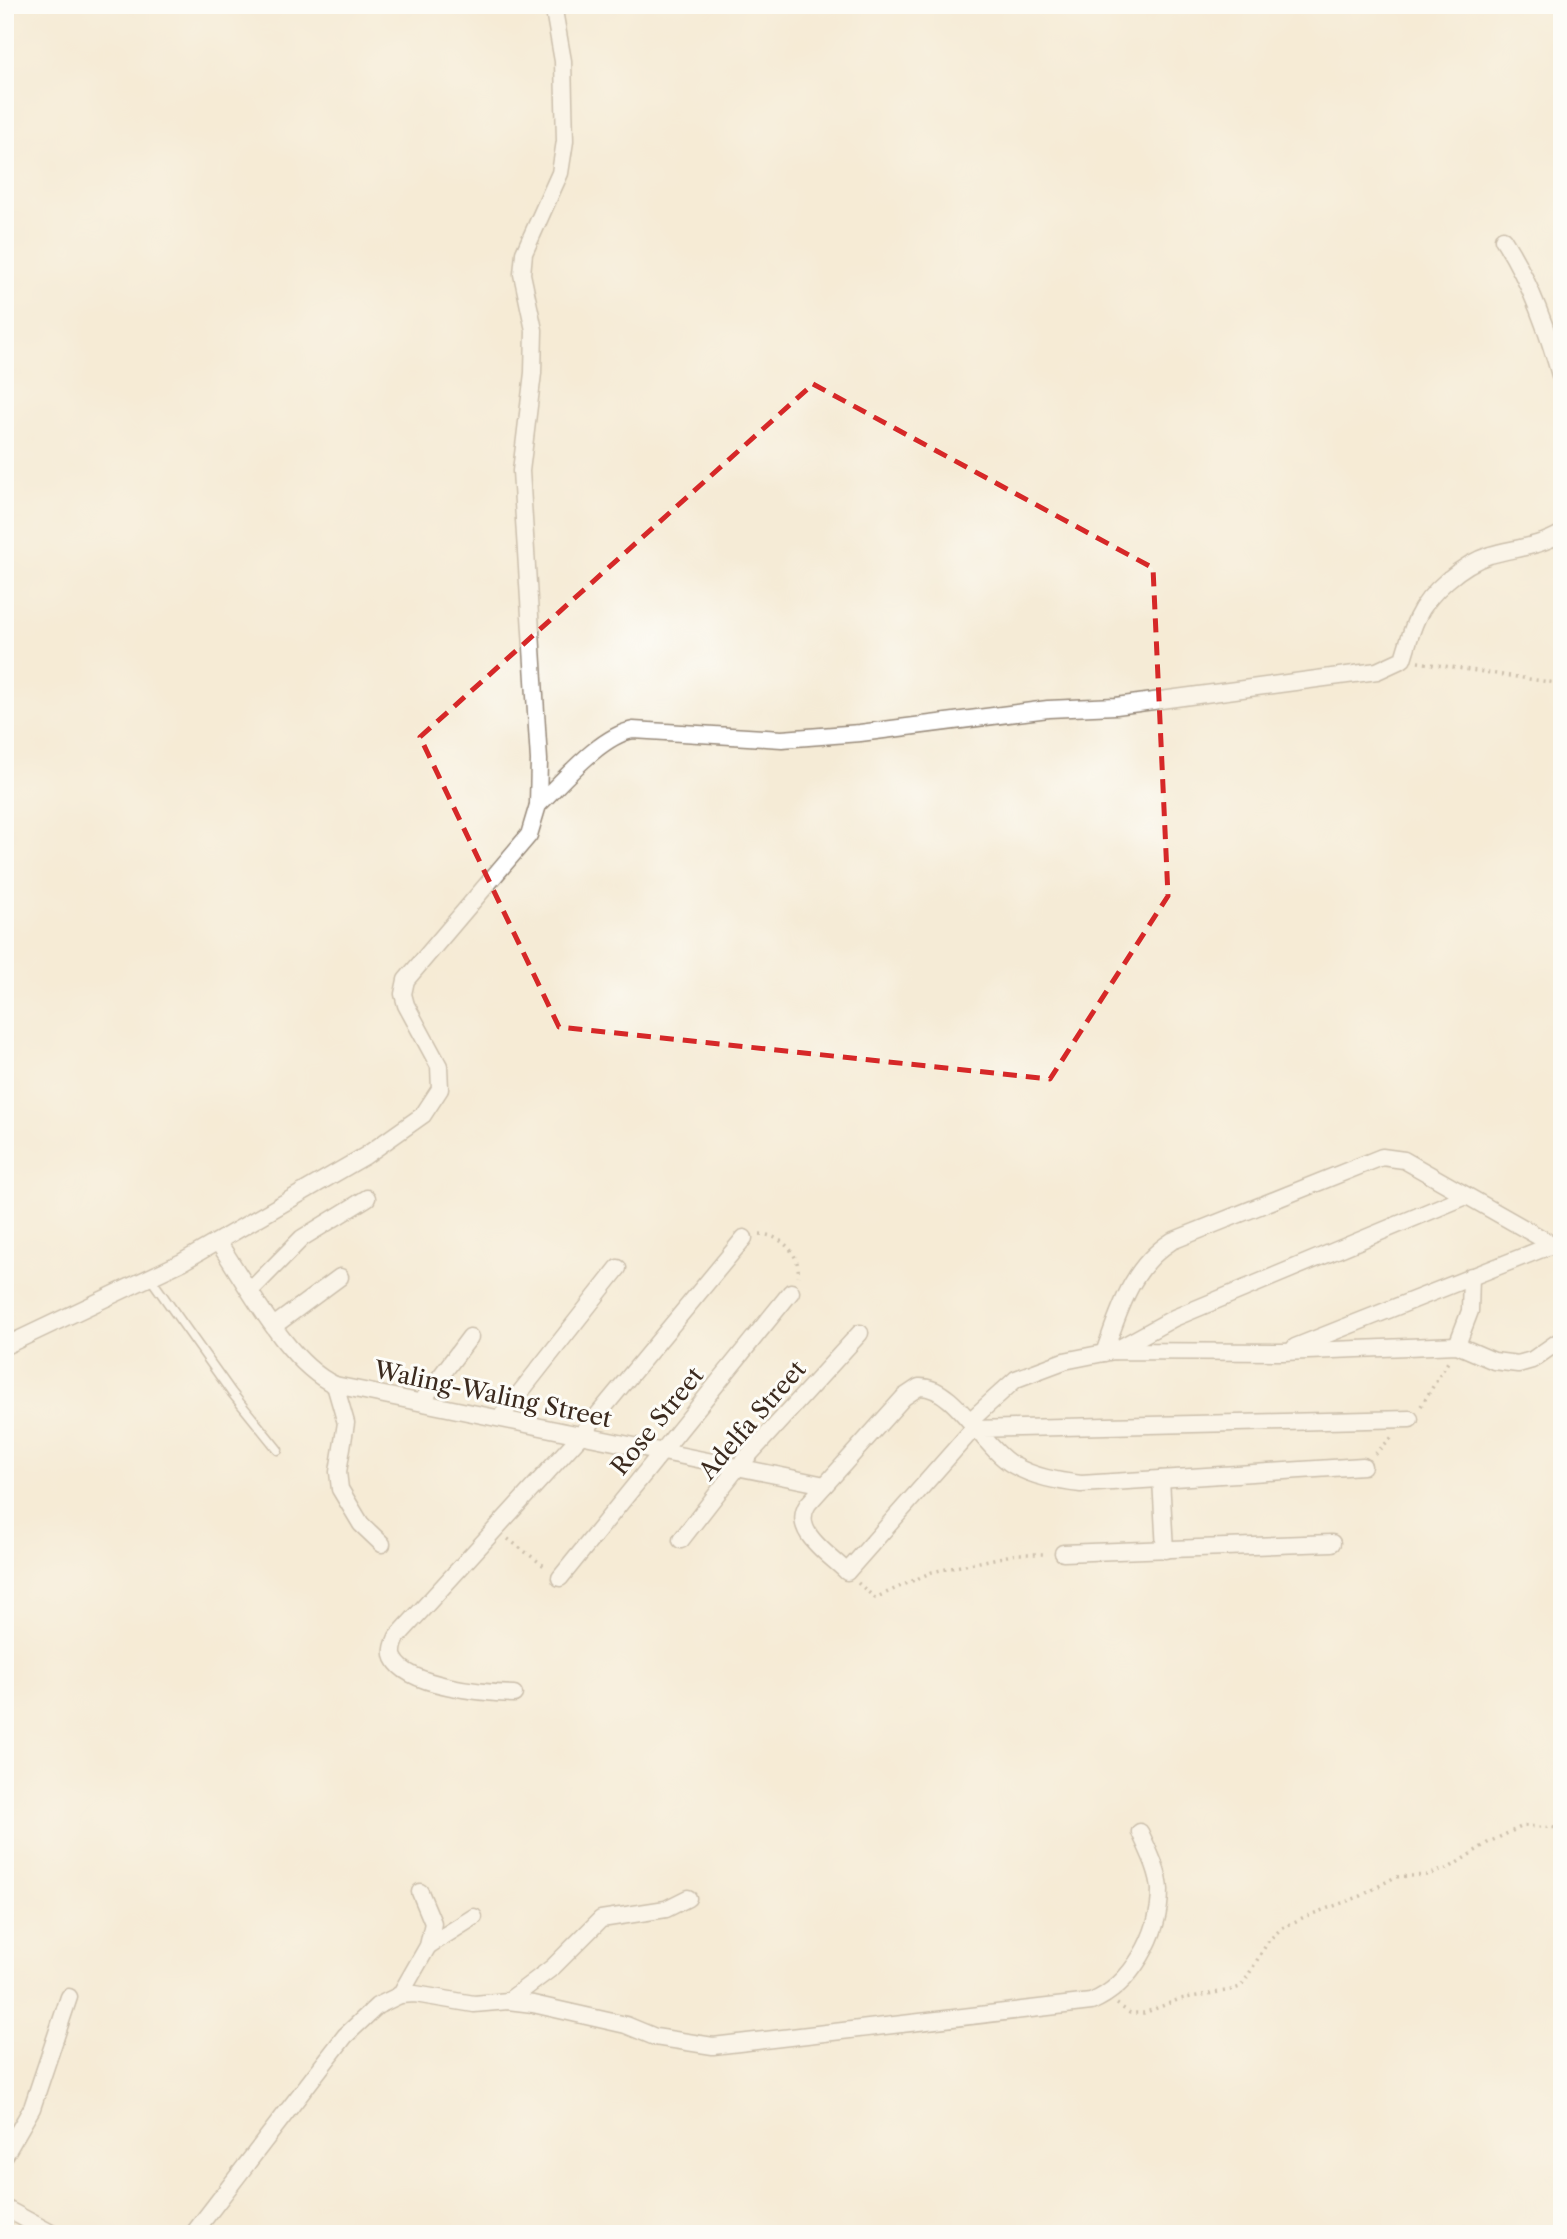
<svg xmlns="http://www.w3.org/2000/svg" width="1567" height="2239" viewBox="0 0 1567 2239" font-family="'Libre Caslon Text',serif">
<style>
.lines{fill:none;stroke-linecap:round;stroke-linejoin:round}
.lane-casing{stroke:#988a7a;stroke-width:11}
.street-casing{stroke:#988a7a;stroke-width:19}
.path{stroke:#988a7a;stroke-width:3.5;stroke-dasharray:2 5;stroke-linecap:butt}
.lane{stroke:#fff;stroke-width:8}
.street{stroke:#fff;stroke-width:16}
.marked{fill:none;stroke:#d62828;stroke-width:5;stroke-dasharray:14 9;stroke-linejoin:round}
.labels{text-anchor:middle;dominant-baseline:central;stroke-width:6;stroke-linejoin:round;paint-order:stroke}
.street-label{font-size:24px;fill:#3b2a1e;stroke:#fdfcf7}
</style>
<rect width="100%" height="100%" fill="#fdfcf7"/>
<filter id="ink" filterUnits="userSpaceOnUse"><feTurbulence type="fractalNoise" baseFrequency=".0143" numOctaves="2"/><feDisplacementMap in="SourceGraphic" scale="14" xChannelSelector="R" yChannelSelector="G"/><feConvolveMatrix kernelMatrix="1 2 1 2 8 2 1 2 1" color-interpolation-filters="sRGB"/></filter>
<filter id="wash" filterUnits="userSpaceOnUse"><feTurbulence type="fractalNoise" baseFrequency=".00686" numOctaves="4" result="noise"/><feDisplacementMap in="SourceGraphic" scale="28" xChannelSelector="R" yChannelSelector="G"/><feGaussianBlur stdDeviation="1.57" result="paint"/><feColorMatrix in="noise" values="0 0 0 0 0 0 0 0 0 0 0 0 0 0 0 0 0 1.4 0 .05"/><feComposite in="paint" operator="in"/></filter>
<g filter="url(#wash)">
<rect width="100%" height="100%" fill="#f5ebd6"/>
</g>
<g filter="url(#ink)">
<g class="lines">
<g class="lane-casing">
<polyline id="lane" points="151,1279 232,1393 278,1450"/>
</g>
<g class="street-casing">
<g id="street">
<path d="M1503,239C1531,283 1548,332 1562,382"/>
<path d="M538,805C562,782 600,736 633,730L782,739L860,733L1048,709L1116,706L1377,671L1403,659C1407,646 1411,631 1417,618C1429,592 1462,564 1490,555C1514,548 1539,547 1562,533"/>
<path d="M218,1242C248,1286 287,1363 335,1385L825,1485"/>
<polyline points="251,1290 302,1238 367,1198"/>
<polyline points="275,1325 340,1277"/>
<polyline points="1457,1345 1470,1311 1471,1276"/>
<polyline points="5,1346 182,1262 365,1156 423,1115 440,1089 439,1066 406,1005 403,994 406,980 529,835 538,805 539,760 521,471 533,373 534,330 522,274 524,253 560,173 565,141 563,61 553,5"/>
<polyline points="1295,1347 1552,1245"/>
<polyline points="1114,1351 1174,1318 1464,1197"/>
<path d="M1104,1353C1120,1309 1131,1267 1172,1241L1382,1157L1404,1160L1562,1250"/>
<polyline points="335,1385 346,1423 338,1472 340,1489 361,1524 382,1544"/>
<polyline points="422,1401 470,1337"/>
<polyline points="500,1418 618,1268"/>
<polyline points="971,1420 1016,1379 1064,1361 1114,1351 1283,1352 1457,1345 1494,1361 1518,1364 1532,1360 1562,1339"/>
<path d="M1363,1466L1081,1484C1057,1481 1034,1477 1013,1465C983,1448 954,1385 919,1387L904,1397L808,1504C790,1531 829,1554 847,1572L973,1429L1410,1419"/>
<polyline points="1161,1479 1165,1550"/>
<polyline points="681,1540 737,1468 860,1333"/>
<polyline points="1063,1553 1332,1543"/>
<polyline points="560,1578 791,1292"/>
<path d="M514,1694C487,1693 407,1687 394,1658C391,1651 394,1644 397,1637L581,1435L744,1238"/>
<polyline points="428,1946 474,1917"/>
<polyline points="400,1995 428,1946 433,1923 420,1892"/>
<polyline points="508,2001 553,1967 601,1919 666,1909 688,1898"/>
<polyline points="5,2155 32,2108 69,1997"/>
<polyline points="5,2208 53,2234"/>
<path d="M193,2234L345,2036L377,2006L400,1995L415,1994L474,2004L508,2001L533,2004L626,2025L655,2037L713,2046L1091,2002C1132,1985 1160,1934 1160,1890C1159,1871 1148,1850 1140,1832"/>
</g>
</g>
<g class="path">
<polyline points="1562,21 1558,46 1562,52"/>
<polyline points="1418,662 1562,684"/>
<path d="M760,1234C781,1235 801,1254 798,1276"/>
<polyline points="1421,1406 1448,1362"/>
<polyline points="1375,1454 1392,1437"/>
<polyline points="508,1539 547,1568"/>
<polyline points="858,1583 875,1598 932,1572 1017,1554 1047,1554"/>
<polyline points="1117,2004 1130,2013 1144,2013 1180,1999 1231,1990 1240,1987 1246,1979 1269,1940 1282,1928 1304,1917 1361,1896 1395,1877 1427,1875 1449,1868 1489,1842 1523,1826 1562,1828"/>
</g>
<use href="#lane" class="lane"/>
<use href="#street" class="street"/>
</g>
</g>
<path d="M0 0H1567V2239H0ZM813,384L1153,568L1168,896L1050,1079L559,1027L420,737Z" fill="#f5ebd6" fill-opacity=".55" fill-rule="evenodd"/>
<path class="marked" d="M813,384L1153,568L1168,896L1050,1079L559,1027L420,737Z"/>
<g class="labels">
<g class="street-label">
<text transform="translate(493 1394) rotate(12)">Waling-Waling Street</text>
<text transform="translate(752 1420) rotate(-49)">Adelfa Street</text>
<text transform="translate(657 1421) rotate(-51)">Rose Street</text>
</g>
</g>
<rect width="1567" height="2239" fill="none" stroke="#fdfcf7" stroke-width="28"/>
</svg>
